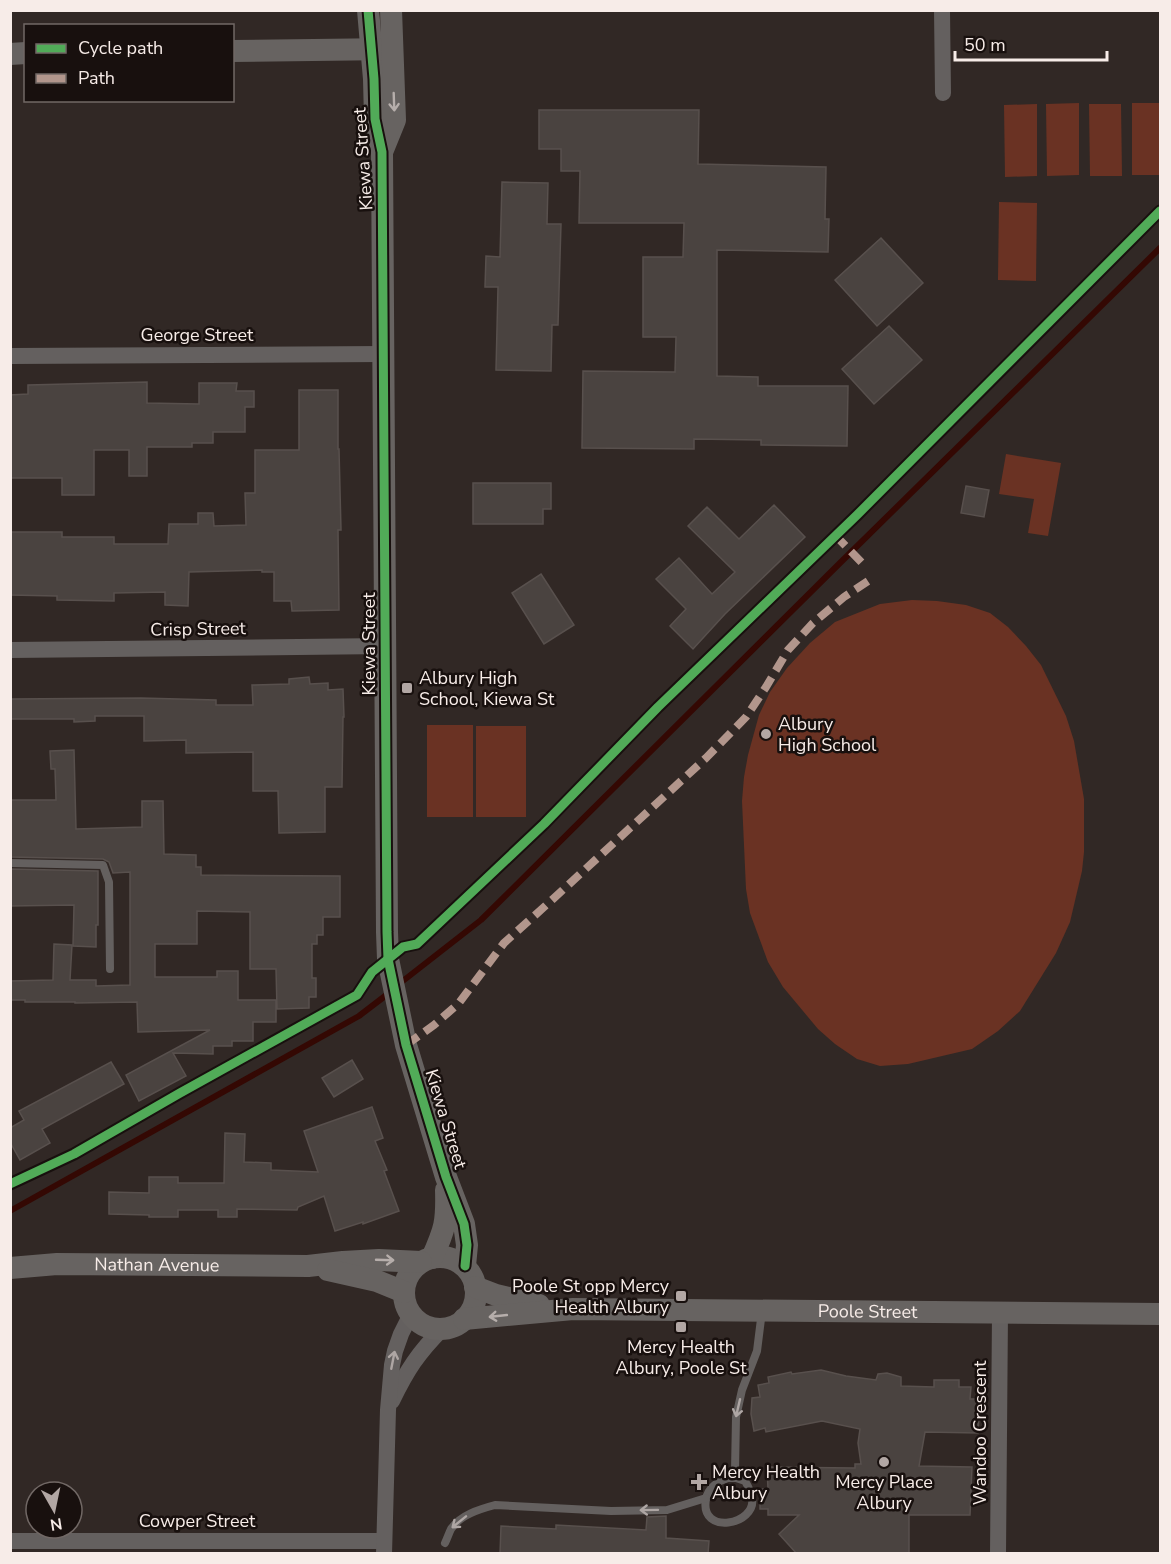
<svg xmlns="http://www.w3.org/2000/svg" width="1171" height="1564" viewBox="0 0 1171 1564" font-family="'Nunito Sans',sans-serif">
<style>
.green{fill:#6a3223}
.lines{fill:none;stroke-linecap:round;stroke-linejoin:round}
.stream{stroke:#340803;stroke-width:6}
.building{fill:#4a4340;stroke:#58504d;stroke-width:1.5}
.lane{stroke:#64605f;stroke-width:8}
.street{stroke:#64605f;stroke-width:16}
.secondary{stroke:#676361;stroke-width:22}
.quiet{stroke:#b2968c;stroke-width:8;stroke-dasharray:15 8;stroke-linecap:butt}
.cycleway-casing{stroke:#18100e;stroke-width:13}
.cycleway{stroke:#51ab58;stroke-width:9}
.oneway{stroke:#b6aeab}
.oneway2{stroke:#aea6a4}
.poi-dot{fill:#b2a7a4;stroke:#18100e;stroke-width:2}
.labels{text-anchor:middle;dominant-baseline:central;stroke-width:5;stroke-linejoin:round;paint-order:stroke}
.street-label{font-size:18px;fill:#f7ece8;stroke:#18100e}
.poi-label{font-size:18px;fill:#f7ece8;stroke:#18100e;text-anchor:start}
</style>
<rect width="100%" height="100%" fill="#312825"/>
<g class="green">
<polygon points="1079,103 1079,175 1047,176 1046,104"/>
<rect x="1132" y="103" width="28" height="72"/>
<polygon points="1037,104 1037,176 1005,177 1004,105"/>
<polygon points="1089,104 1121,104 1122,176 1090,176"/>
<polygon points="999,202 1037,203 1036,281 998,280"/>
<polygon points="1006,454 1061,463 1048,536 1028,533 1034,499 999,494"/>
<polygon points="912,600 937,601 966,605 990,613 1008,627 1026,646 1041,665 1066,716 1074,741 1084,799 1084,852 1082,871 1070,922 1056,953 1020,1011 998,1031 972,1049 908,1064 880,1066 857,1059 835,1044 818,1029 783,987 768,962 750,913 746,889 742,801 744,777 748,755 759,715 770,692 787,668 810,643 835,622 880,604"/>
<rect x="427" y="725" width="46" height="92"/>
<rect x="476" y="726" width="50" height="91"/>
</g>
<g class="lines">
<g class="stream">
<polyline points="399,984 481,920 843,560 1160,248"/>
<polyline points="10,1211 359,1016 389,993"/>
</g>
</g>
<g class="building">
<polygon points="539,110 699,110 698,164 826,167 825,219 829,219 828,252 717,250 717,376 758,377 758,386 848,386 847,446 761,445 761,440 694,439 694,449 582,448 583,371 675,372 676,337 643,337 643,257 683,257 684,223 579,223 580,171 561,171 561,149 539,149"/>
<polygon points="502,182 548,183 547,224 561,224 558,325 552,325 551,371 496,370 498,287 485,287 486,256 500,257"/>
<polygon points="881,238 923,283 877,326 835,280"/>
<polygon points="889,326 922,360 874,404 842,369"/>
<polygon points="147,382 147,403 199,404 199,383 237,383 236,391 254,391 254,407 245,407 245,432 213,432 213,443 192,443 192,447 147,447 147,476 129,476 129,450 94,450 94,495 62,495 62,478 10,478 10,395 28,394 28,385"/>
<polygon points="299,390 338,390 338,449 339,449 341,530 338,530 339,610 292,611 291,601 274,601 274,572 262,572 262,570 189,572 188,606 165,605 165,592 114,593 114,601 57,600 57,596 10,595 10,532 62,532 62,537 114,537 114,544 168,544 169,524 198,524 198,513 213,513 214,526 246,525 245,493 255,493 255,450 299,450"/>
<polygon points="473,483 551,483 551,509 543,509 543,524 473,524"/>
<polygon points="966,486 989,490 984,517 961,513"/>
<polygon points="774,505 805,537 725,614 693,649 670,626 686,609 656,579 679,558 712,594 735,572 688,526 707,507 739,539"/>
<polygon points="541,574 574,625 544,644 512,593"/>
<polygon points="309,677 310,684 328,683 328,690 343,689 344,717 343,717 342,787 325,787 325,832 279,833 278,791 253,791 253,752 186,753 186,740 144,741 144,716 95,716 95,721 74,722 74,719 10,719 10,699 141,698 216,700 216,705 253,705 252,685 289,684 289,679"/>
<polygon points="74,750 76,829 142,827 142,801 163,801 164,854 196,855 196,867 201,867 201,875 340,876 340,917 323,917 323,935 317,935 317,944 312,944 312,978 316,978 316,997 309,997 309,1008 277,1009 276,969 250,969 250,912 197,911 197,944 155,944 155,977 217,977 217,971 238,971 238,1000 276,1000 276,1022 253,1022 253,1041 232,1041 232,1046 213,1046 213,1054 173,1053 186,1076 139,1101 126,1075 210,1030 138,1032 137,1002 75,1003 75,1002 25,1002 25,1000 10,1000 10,981 53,980 54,944 72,945 70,980 96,980 96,986 130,985 130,872 113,873 109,862 103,859 10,857 10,800 56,800 55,769 51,769 50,751"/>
<polygon points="10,869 98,871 98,925 96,925 96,947 73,946 74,905 10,906"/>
<polygon points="352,1060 363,1079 334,1097 322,1078"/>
<polygon points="111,1062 124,1084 42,1129 50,1143 20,1160 10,1142 10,1128 24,1120 19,1111"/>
<polygon points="372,1107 383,1138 375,1141 387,1170 384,1171 399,1211 363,1224 363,1222 335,1231 324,1196 298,1207 297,1210 237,1209 237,1217 218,1217 218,1210 178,1210 178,1217 149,1217 149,1215 109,1214 109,1192 149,1193 149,1177 178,1177 178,1183 224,1183 225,1133 245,1134 244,1162 271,1163 271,1170 318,1172 304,1131"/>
<polygon points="821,1370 846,1376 876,1380 878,1374 887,1373 901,1377 901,1386 934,1387 934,1380 959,1380 959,1387 971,1387 970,1399 980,1399 978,1433 925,1432 919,1466 972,1467 970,1515 909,1515 909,1554 797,1554 779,1534 799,1515 768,1515 768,1509 760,1509 760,1489 768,1489 767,1467 855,1468 855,1464 861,1464 858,1443 860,1429 822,1421 766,1432 765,1428 754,1431 751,1414 752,1398 760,1397 758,1385 769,1383 768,1377 791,1372 792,1374"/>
<polygon points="666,1516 666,1538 709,1541 708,1554 500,1554 501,1526 556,1529 556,1525 646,1530 647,1517"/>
</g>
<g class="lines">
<g class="lane">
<polyline points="10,863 103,865 109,882 110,969"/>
<path d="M728,1478H736L745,1481C748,1486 751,1492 752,1498C757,1525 699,1536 706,1499C708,1488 718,1481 728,1478Z"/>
<polyline points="736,1478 735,1471 736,1417 742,1390 757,1351 762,1311"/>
<path d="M445,1543C447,1539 449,1533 451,1529C460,1515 480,1509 495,1505L611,1511L667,1510L706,1498"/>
</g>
<g class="street">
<polyline points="942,10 943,93"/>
<polyline points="10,356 384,354"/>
<polyline points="10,650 386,646"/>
<path d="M392,1401C407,1370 418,1353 443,1328"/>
<polyline points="10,1541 384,1541"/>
<polyline points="384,1554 388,1410 392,1365 395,1351 401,1334 411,1314"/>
<polyline points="998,1554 1000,1312"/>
</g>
<g class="secondary">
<polyline points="368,10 374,79 375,119 382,152 387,932 388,959 406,1045 446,1177 464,1224 467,1245 465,1266"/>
<polyline points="232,51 392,49"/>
<polyline points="10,54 26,53"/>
<polyline points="382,152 395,120 391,10"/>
<circle cx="440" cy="1293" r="36"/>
<path d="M432,1258C445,1229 447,1222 446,1190"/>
<path id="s1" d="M10,1268L57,1264L308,1266L343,1262L379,1260L421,1262"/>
<polyline points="328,1270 377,1281 404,1292"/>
<polyline points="475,1287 496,1295 539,1305"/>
<path id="s2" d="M464,1319L573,1309L1160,1314"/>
</g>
<g class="quiet">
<polyline points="835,535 865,566"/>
<polyline points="406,1045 434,1025 459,1003 504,943 553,899 706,758 746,717 766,687 788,650 813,623 844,597 874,577"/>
</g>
<g class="cycleway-casing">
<g id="cycleway">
<polyline points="368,10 374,79 375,119 382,152 387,932 388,959 406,1045 446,1177 464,1224 467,1245 465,1266"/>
<polyline points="10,1184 74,1154 180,1093 357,995 372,972 403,947 417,944 544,824 658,707 857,515 1160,211"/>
</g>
</g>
<use href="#cycleway" class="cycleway"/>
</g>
<defs><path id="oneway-shaft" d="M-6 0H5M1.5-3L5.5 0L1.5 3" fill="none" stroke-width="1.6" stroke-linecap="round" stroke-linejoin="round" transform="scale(1.5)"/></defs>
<g class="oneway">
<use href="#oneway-shaft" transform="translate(394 102) rotate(88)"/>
<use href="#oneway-shaft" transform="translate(385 1260) rotate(2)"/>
<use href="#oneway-shaft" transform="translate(498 1316) rotate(174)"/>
</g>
<g class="oneway2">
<use href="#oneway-shaft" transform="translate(393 1360) rotate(-79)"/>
<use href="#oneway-shaft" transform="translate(738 1408) rotate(103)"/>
<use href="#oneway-shaft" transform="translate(649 1510) rotate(179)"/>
<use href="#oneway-shaft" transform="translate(459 1522) rotate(141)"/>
</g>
<g class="poi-dot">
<rect x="401" y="682" width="12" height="12" rx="3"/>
<circle cx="766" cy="734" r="6"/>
<rect x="675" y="1290" width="12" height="12" rx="3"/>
<rect x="675" y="1321" width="12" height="12" rx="3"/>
<circle cx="884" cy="1462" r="6"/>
<path d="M696 1473h6v6h6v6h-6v6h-6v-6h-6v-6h6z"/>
</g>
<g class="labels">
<g class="street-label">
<text transform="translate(363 159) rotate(-94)">Kiewa Street</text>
<text x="197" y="335">George Street</text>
<text transform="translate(198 629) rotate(-1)">Crisp Street</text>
<text transform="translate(369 644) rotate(-90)">Kiewa Street</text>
<text transform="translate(446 1119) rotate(73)">Kiewa Street</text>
<text stroke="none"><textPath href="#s1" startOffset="147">Nathan Avenue</textPath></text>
<text stroke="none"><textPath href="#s2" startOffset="404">Poole Street</textPath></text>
<text transform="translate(980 1433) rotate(-90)">Wandoo Crescent</text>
<text x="197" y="1521">Cowper Street</text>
</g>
<g class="poi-label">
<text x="419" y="678">Albury High<tspan x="419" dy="21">School, Kiewa St</tspan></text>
<text x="778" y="724">Albury<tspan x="778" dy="21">High School</tspan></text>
<text x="669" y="1286" text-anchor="end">Poole St opp Mercy<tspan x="669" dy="21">Health Albury</tspan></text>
<text x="681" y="1347" text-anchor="middle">Mercy Health<tspan x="681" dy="21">Albury, Poole St</tspan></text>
<text x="712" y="1472">Mercy Health<tspan x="712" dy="21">Albury</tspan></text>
<text x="884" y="1482" text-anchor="middle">Mercy Place<tspan x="884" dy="21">Albury</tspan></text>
</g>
</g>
<rect width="1171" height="1564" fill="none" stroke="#f7ece8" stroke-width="24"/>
<rect x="24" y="24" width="210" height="78" fill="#18100e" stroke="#716865" stroke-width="1.5"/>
<rect x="36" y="44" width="30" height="9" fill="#51ab58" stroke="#716865" stroke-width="1.5"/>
<text x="78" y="54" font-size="18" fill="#f7ece8">Cycle path</text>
<rect x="36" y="74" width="30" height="9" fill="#b2968c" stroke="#716865" stroke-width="1.5"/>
<text x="78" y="84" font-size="18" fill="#f7ece8">Path</text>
<g transform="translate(54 1510) rotate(171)"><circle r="28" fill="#18100e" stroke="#716865" stroke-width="1.5"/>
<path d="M0-4.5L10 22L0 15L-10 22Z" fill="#b2a7a4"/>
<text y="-9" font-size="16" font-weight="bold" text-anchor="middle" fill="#f7ece8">N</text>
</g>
<path d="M955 51v9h152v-9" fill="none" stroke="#f7ece8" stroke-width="3"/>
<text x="964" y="51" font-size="18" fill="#f7ece8" stroke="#18100e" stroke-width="4.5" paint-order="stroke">50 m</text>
</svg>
